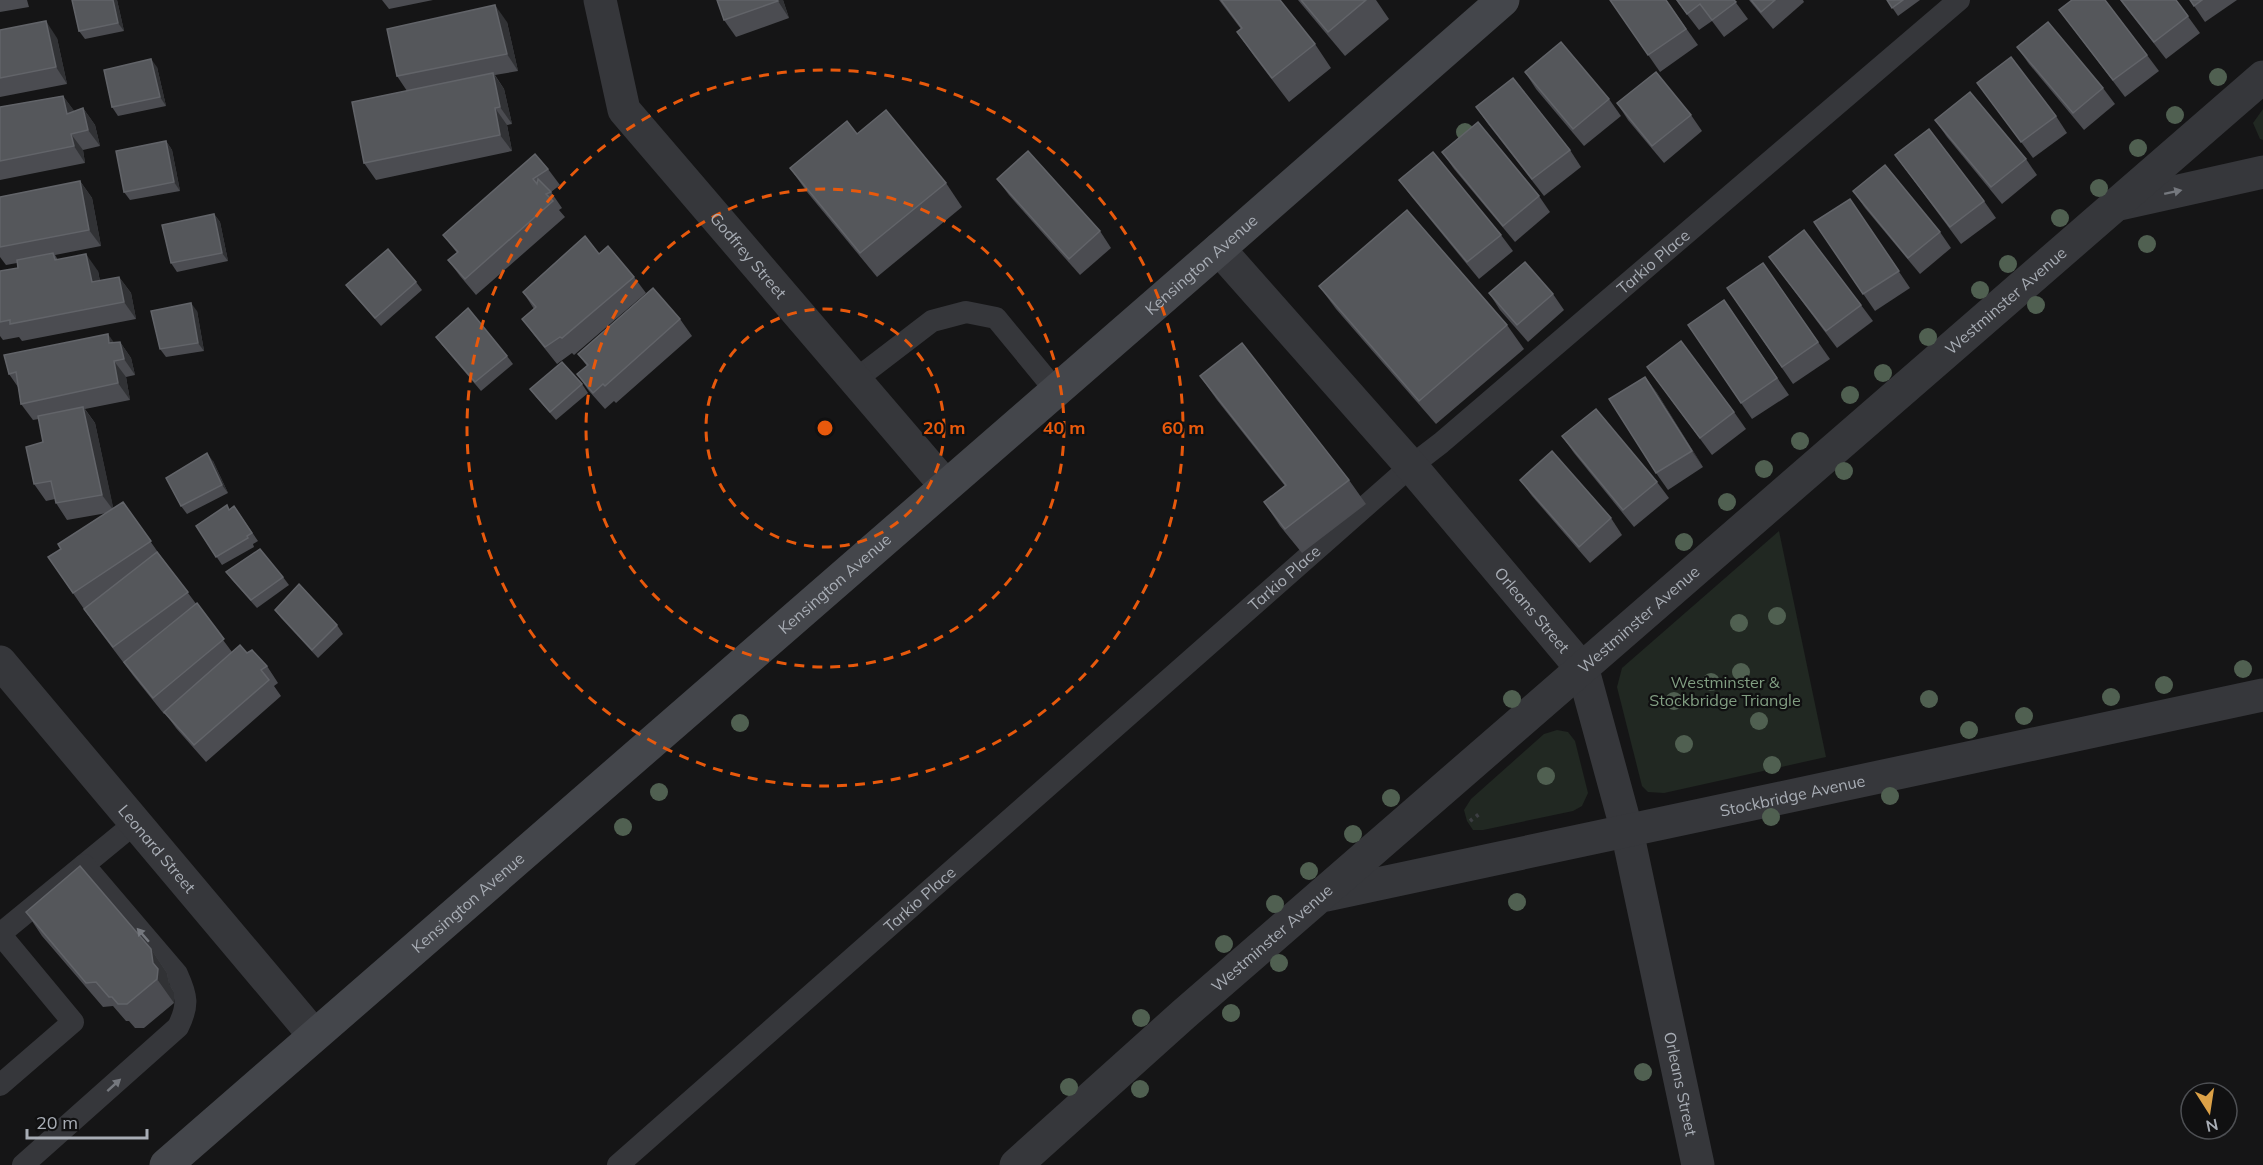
<svg xmlns="http://www.w3.org/2000/svg" width="2263" height="1165" viewBox="0 0 2263 1165" font-family="Mulish,sans-serif">
<style>
.green{fill:#212822}
.lines{fill:none;stroke-linecap:round;stroke-linejoin:round}
.path{stroke:#3c3e42;stroke-width:4;stroke-dasharray:3 4.5;stroke-linecap:butt}
.lane{stroke:#36373b;stroke-width:22}
.street{stroke:#36373b;stroke-width:33}
.secondary{stroke:#44464b;stroke-width:33}
.tree{fill:#506051}
.wall{fill:#4b4c51}
.shaded-wall{fill:#313235}
.building{fill:#55575b;stroke:#626469;stroke-width:1.5}
.oneway{fill:#75787e}
.ring{fill:none;stroke:#e8590c;stroke-width:3;stroke-dasharray:10 8}
.labels{text-anchor:middle;dominant-baseline:central;stroke-width:4.5;stroke-linejoin:round;paint-order:stroke}
.street-label{font-size:16px;fill:#a8adb5;stroke:#101011}
.park-label{font-size:16px;fill:#819e82;stroke:#101011}
.centre{fill:#e8590c;stroke:#101011;stroke-width:3}
.ring-label{font-size:18px;text-anchor:middle;font-weight:bold;fill:#e8590c;stroke:#101011;stroke-width:4.5;stroke-linejoin:round;paint-order:stroke}
</style>
<rect width="100%" height="100%" fill="#151516"/>
<g class="green">
<polygon points="2263,109 2263,140 2260,139 2253,123"/>
<polygon points="1779,531 1826,757 1664,793 1648,792 1642,786 1617,687 1622,668"/>
<polygon points="1557,730 1568,732 1575,741 1588,793 1582,806 1573,811 1483,830 1473,830 1467,821 1464,810 1471,799 1544,734"/>
</g>
<g class="lines">
<polyline class="path" points="1470,821 1482,812"/>
<g class="lane">
<polyline points="855,380 932,321 966,312 996,318 1056,391"/>
<polyline points="0,1085 73,1022 0,934 134,824"/>
<path d="M23,1165L178,1027C189,1005 187,996 177,974L84,865"/>
<path id="s1" d="M618,1165L1411,466L1441,443L1959,0"/>
</g>
<g class="street">
<path id="s2" d="M600,0L624,110L946,486"/>
<polyline points="2120,204 2263,172"/>
<path id="s3" d="M1219,249L1411,466L1583,670L1627,831L1698,1165"/>
<path id="s4" d="M0,662L314,1035"/>
<path id="s5" d="M1326,895L2263,695"/>
<path id="s6" d="M1016,1165L1184,1014L2263,77"/>
</g>
<path class="secondary" id="s7" d="M166,1165L1219,249L1503,0"/>
</g>
<g class="tree">
<circle cx="2218" cy="77" r="9"/>
<circle cx="2175" cy="115" r="9"/>
<circle cx="1465" cy="132" r="9"/>
<circle cx="2138" cy="148" r="9"/>
<circle cx="2099" cy="188" r="9"/>
<circle cx="2060" cy="218" r="9"/>
<circle cx="2147" cy="244" r="9"/>
<circle cx="2008" cy="264" r="9"/>
<circle cx="1980" cy="290" r="9"/>
<circle cx="2036" cy="305" r="9"/>
<circle cx="1928" cy="337" r="9"/>
<circle cx="1883" cy="373" r="9"/>
<circle cx="1850" cy="395" r="9"/>
<circle cx="1800" cy="441" r="9"/>
<circle cx="1764" cy="469" r="9"/>
<circle cx="1844" cy="471" r="9"/>
<circle cx="1727" cy="502" r="9"/>
<circle cx="1684" cy="542" r="9"/>
<circle cx="1777" cy="616" r="9"/>
<circle cx="1739" cy="623" r="9"/>
<circle cx="2243" cy="669" r="9"/>
<circle cx="1741" cy="672" r="9"/>
<circle cx="1711" cy="682" r="9"/>
<circle cx="2164" cy="685" r="9"/>
<circle cx="2111" cy="697" r="9"/>
<circle cx="1512" cy="699" r="9"/>
<circle cx="1929" cy="699" r="9"/>
<circle cx="1674" cy="701" r="9"/>
<circle cx="2024" cy="716" r="9"/>
<circle cx="1759" cy="721" r="9"/>
<circle cx="740" cy="723" r="9"/>
<circle cx="1969" cy="730" r="9"/>
<circle cx="1684" cy="744" r="9"/>
<circle cx="1772" cy="765" r="9"/>
<circle cx="1546" cy="776" r="9"/>
<circle cx="659" cy="792" r="9"/>
<circle cx="1890" cy="796" r="9"/>
<circle cx="1391" cy="798" r="9"/>
<circle cx="1771" cy="817" r="9"/>
<circle cx="623" cy="827" r="9"/>
<circle cx="1353" cy="834" r="9"/>
<circle cx="1309" cy="871" r="9"/>
<circle cx="1517" cy="902" r="9"/>
<circle cx="1275" cy="904" r="9"/>
<circle cx="1224" cy="944" r="9"/>
<circle cx="1279" cy="963" r="9"/>
<circle cx="1231" cy="1013" r="9"/>
<circle cx="1141" cy="1018" r="9"/>
<circle cx="1643" cy="1072" r="9"/>
<circle cx="1069" cy="1087" r="9"/>
<circle cx="1140" cy="1089" r="9"/>
</g>
<g class="wall">
<polygon points="0,0 27,0 29,7 0,12"/>
<polygon points="72,0 117,0 124,31 85,39 79,31"/>
<polygon points="382,0 433,0 389,9"/>
<polygon points="717,0 783,0 789,18 736,37 724,20"/>
<polygon points="1219,0 1280,0 1315,44 1331,68 1289,102 1254,56 1237,32 1241,29"/>
<polygon points="1298,0 1376,0 1389,19 1345,56"/>
<polygon points="1610,0 1666,0 1698,45 1660,72"/>
<polygon points="1676,0 1734,0 1748,19 1724,37 1712,21 1699,30"/>
<polygon points="1749,0 1803,0 1804,2 1773,29"/>
<polygon points="1887,0 1920,0 1898,16"/>
<polygon points="2120,0 2176,0 2200,33 2166,59"/>
<polygon points="2190,0 2237,0 2205,22"/>
<polygon points="2059,10 2147,55 2159,71 2125,97"/>
<polygon points="507,22 518,71 495,75 504,89 512,124 507,125 512,151 376,180 364,163 407,91 397,76"/>
<polygon points="0,30 57,38 67,84 0,97"/>
<polygon points="2017,47 2103,88 2115,104 2084,130 2029,64"/>
<polygon points="157,67 166,106 118,116 112,107"/>
<polygon points="1525,72 1609,99 1621,116 1584,146 1536,89"/>
<polygon points="1977,83 2056,116 2067,133 2033,158"/>
<polygon points="63,96 74,111 83,108 95,125 100,146 83,150 85,163 0,180 0,107"/>
<polygon points="1617,103 1691,115 1702,131 1664,163 1628,120"/>
<polygon points="1476,107 1570,150 1581,167 1544,196 1488,124"/>
<polygon points="1935,120 2026,159 2037,175 2002,204 1947,137"/>
<polygon points="857,134 946,183 962,207 877,277 807,192 790,168"/>
<polygon points="166,141 172,150 180,191 130,200 124,192"/>
<polygon points="1442,152 1539,196 1550,212 1515,242 1454,169"/>
<polygon points="1895,155 1984,201 1996,218 1961,244"/>
<polygon points="548,169 560,185 551,192 562,208 559,210 565,217 476,295 460,276 448,260 457,253 443,235"/>
<polygon points="997,179 1100,231 1111,248 1080,275 1009,195"/>
<polygon points="1399,180 1501,235 1513,251 1479,279 1411,196"/>
<polygon points="80,181 92,198 101,246 55,255 58,260 98,271 100,281 119,277 131,293 136,319 22,341 19,337 3,340 0,336 0,271 18,268 17,263 6,265 0,257 0,197"/>
<polygon points="1853,191 1940,232 1951,248 1920,274 1865,208"/>
<polygon points="1850,199 1910,288 1875,311 1814,222"/>
<polygon points="214,214 220,222 228,261 177,272 171,263"/>
<polygon points="599,254 634,277 646,293 574,355 572,353 557,364 534,335 522,319 534,309 523,292"/>
<polygon points="1769,257 1861,305 1873,321 1837,348"/>
<polygon points="1763,263 1830,359 1793,384 1727,288"/>
<polygon points="416,282 422,290 381,326 352,293 346,285"/>
<polygon points="1319,286 1507,325 1524,349 1436,424 1336,309"/>
<polygon points="1489,293 1553,294 1564,310 1528,342 1500,310"/>
<polygon points="1724,300 1789,395 1752,419 1741,403"/>
<polygon points="197,311 204,351 166,357 160,349"/>
<polygon points="680,319 692,336 616,403 614,401 605,409 589,391 577,374 587,366 578,354"/>
<polygon points="436,337 507,356 513,364 481,391 442,345"/>
<polygon points="114,342 120,342 131,358 135,375 126,377 130,400 85,409 95,423 113,508 123,502 162,558 232,652 247,653 267,666 278,683 274,686 281,696 206,762 176,728 165,713 164,714 135,678 95,625 48,557 61,549 107,513 67,520 56,503 55,499 46,501 34,484 43,442 39,419 33,420 21,404 18,387 9,374"/>
<polygon points="1647,367 1734,412 1746,429 1712,455"/>
<polygon points="1200,376 1349,480 1366,504 1302,553 1280,526 1264,502 1285,486 1217,400"/>
<polygon points="1645,377 1657,393 1703,467 1668,490 1656,473"/>
<polygon points="582,384 588,393 556,420 536,397 530,389"/>
<polygon points="1562,436 1657,482 1669,498 1634,527 1574,453"/>
<polygon points="213,461 228,493 187,514 181,506"/>
<polygon points="1520,480 1611,518 1622,535 1590,563 1532,496"/>
<polygon points="234,506 258,541 253,544 254,547 222,565 196,526 230,509"/>
<polygon points="226,572 283,577 289,585 257,608 232,580"/>
<polygon points="275,610 337,625 343,634 318,658 281,618"/>
<polygon points="26,912 151,949 167,973 169,984 174,992 174,1003 144,1028 135,1028 129,1021 126,1021 113,1006 103,1007 42,936"/>
</g>
<g class="shaded-wall">
<polygon points="113,0 117,0 124,31 118,23"/>
<polygon points="777,0 783,0 789,18 778,1"/>
<polygon points="495,5 507,22 518,71 507,54"/>
<polygon points="46,21 57,38 67,84 56,67"/>
<polygon points="151,59 157,67 166,106 160,97"/>
<polygon points="493,73 504,89 512,124 500,107"/>
<polygon points="63,96 75,112 67,114"/>
<polygon points="83,108 95,125 100,146 88,130"/>
<polygon points="495,108 507,125 512,151 500,135"/>
<polygon points="71,134 83,150 85,163 74,146"/>
<polygon points="166,141 172,150 180,191 174,182"/>
<polygon points="80,181 92,198 101,246 89,230"/>
<polygon points="214,214 220,222 228,261 222,253"/>
<polygon points="86,254 98,271 103,299 92,282"/>
<polygon points="119,277 131,293 136,319 124,302"/>
<polygon points="191,303 197,311 204,351 198,343"/>
<polygon points="108,334 120,351 109,343"/>
<polygon points="120,342 131,358 135,375 124,359"/>
<polygon points="114,361 126,377 130,400 118,383"/>
<polygon points="1645,377 1657,393 1703,467 1692,451"/>
<polygon points="83,407 95,423 114,511 102,495"/>
<polygon points="207,453 213,461 228,493 222,485"/>
<polygon points="151,949 167,973 169,984 174,992 174,1003 157,979 153,963"/>
</g>
<g class="building">
<polygon points="72,0 113,0 118,23 79,31"/>
<polygon points="717,0 777,0 778,1 724,20"/>
<polygon points="1221,0 1280,0 1315,44 1272,78 1237,32 1242,28"/>
<polygon points="1301,0 1366,0 1328,32"/>
<polygon points="1610,0 1666,0 1686,29 1648,55"/>
<polygon points="1677,0 1734,0 1736,2 1712,20 1700,4 1687,14"/>
<polygon points="1751,0 1775,0 1761,12"/>
<polygon points="1887,0 1903,0 1892,8"/>
<polygon points="2072,0 2105,0 2147,55 2113,80 2059,10"/>
<polygon points="2121,0 2176,0 2188,16 2154,42"/>
<polygon points="2190,0 2202,0 2194,6"/>
<polygon points="495,5 507,54 397,76 387,29"/>
<polygon points="46,21 56,67 0,78 0,30"/>
<polygon points="2048,22 2103,88 2073,113 2017,47"/>
<polygon points="1561,42 1609,99 1573,129 1525,72"/>
<polygon points="2011,57 2056,116 2021,142 1977,83"/>
<polygon points="151,59 160,97 112,107 104,70"/>
<polygon points="1656,72 1691,115 1652,146 1617,103"/>
<polygon points="493,73 500,107 495,108 500,135 364,163 352,102"/>
<polygon points="1513,78 1570,150 1532,179 1476,107"/>
<polygon points="1970,92 2026,159 1991,187 1935,120"/>
<polygon points="63,96 67,114 83,108 88,130 71,134 74,146 0,161 0,107"/>
<polygon points="886,110 946,183 860,253 790,168 847,121 857,134"/>
<polygon points="1478,122 1539,196 1503,226 1442,152"/>
<polygon points="1929,129 1984,201 1950,227 1895,155"/>
<polygon points="166,141 174,182 124,192 116,151"/>
<polygon points="1028,151 1100,231 1069,259 997,179"/>
<polygon points="1433,152 1501,235 1467,262 1399,180"/>
<polygon points="535,154 548,169 533,179 537,184 538,179 551,192 546,194 553,201 465,279 448,260 458,252 443,235"/>
<polygon points="1885,165 1940,232 1908,258 1853,191"/>
<polygon points="80,181 89,230 0,247 0,197"/>
<polygon points="1850,199 1899,271 1863,294 1814,222"/>
<polygon points="1407,210 1507,325 1419,401 1319,286"/>
<polygon points="214,214 222,253 171,263 162,225"/>
<polygon points="1804,230 1861,305 1826,331 1769,257"/>
<polygon points="585,236 599,254 608,246 634,277 562,338 560,337 545,347 522,319 536,307 523,292"/>
<polygon points="388,249 416,282 375,318 346,285"/>
<polygon points="53,253 55,260 86,254 92,282 119,277 124,302 10,324 10,320 0,322 0,271 18,268 17,260"/>
<polygon points="1525,262 1553,294 1517,325 1489,293"/>
<polygon points="1763,263 1818,342 1782,367 1727,288"/>
<polygon points="653,288 680,319 605,386 603,384 593,393 577,374 588,365 578,354"/>
<polygon points="1724,300 1777,378 1741,403 1688,325"/>
<polygon points="191,303 198,343 160,349 151,311"/>
<polygon points="468,308 507,356 475,382 436,337"/>
<polygon points="108,334 109,343 120,342 124,359 114,361 118,383 21,404 16,372 9,374 4,355"/>
<polygon points="1681,341 1734,412 1700,438 1647,367"/>
<polygon points="1242,343 1349,480 1285,529 1264,502 1286,485 1200,376"/>
<polygon points="562,362 582,384 550,412 530,389"/>
<polygon points="1645,377 1692,451 1656,473 1609,399"/>
<polygon points="83,407 102,495 56,503 51,481 34,484 26,447 43,442 38,416"/>
<polygon points="1596,409 1657,482 1623,510 1562,436"/>
<polygon points="1552,451 1611,518 1579,547 1520,480"/>
<polygon points="207,453 222,485 181,506 166,478"/>
<polygon points="123,502 151,541 73,593 48,557 61,549 58,544"/>
<polygon points="227,505 229,510 234,506 252,533 247,536 248,538 216,557 196,526"/>
<polygon points="260,549 283,577 251,600 226,572"/>
<polygon points="157,552 188,592 113,647 84,609"/>
<polygon points="299,584 337,625 312,650 275,610"/>
<polygon points="197,603 224,639 153,698 124,662"/>
<polygon points="240,645 247,653 252,650 267,666 261,670 269,680 194,745 164,712"/>
<polygon points="80,866 151,949 153,963 158,969 157,979 127,1004 118,1004 112,997 109,997 96,982 86,983 26,912"/>
</g>
<defs><path id="oneway-solid" d="M-6-.8H1V-3.2L6.5 0L1 3.2V.8H-6Z" transform="scale(1.5)"/></defs>
<g class="oneway">
<use href="#oneway-solid" transform="translate(2173 192) rotate(-12)"/>
<use href="#oneway-solid" transform="translate(143 935) rotate(-131)"/>
<use href="#oneway-solid" transform="translate(114 1085) rotate(-42)"/>
</g>
<g class="ring">
<circle cx="825" cy="428" r="119"/>
<circle cx="825" cy="428" r="239"/>
<circle cx="825" cy="428" r="358"/>
</g>
<g class="labels">
<g class="street-label">
<text stroke="none"><textPath href="#s2" startOffset="304">Godfrey Street</textPath></text>
<text stroke="none"><textPath href="#s1" startOffset="1374">Tarkio Place</textPath></text>
<text stroke="none"><textPath href="#s7" startOffset="1372">Kensington Avenue</textPath></text>
<text stroke="none"><textPath href="#s6" startOffset="1314">Westminster Avenue</textPath></text>
<text stroke="none"><textPath href="#s1" startOffset="888">Tarkio Place</textPath></text>
<text stroke="none"><textPath href="#s7" startOffset="886">Kensington Avenue</textPath></text>
<text stroke="none"><textPath href="#s3" startOffset="478">Orleans Street</textPath></text>
<text stroke="none"><textPath href="#s6" startOffset="828">Westminster Avenue</textPath></text>
<text stroke="none"><textPath href="#s5" startOffset="477">Stockbridge Avenue</textPath></text>
<text stroke="none"><textPath href="#s4" startOffset="244">Leonard Street</textPath></text>
<text stroke="none"><textPath href="#s1" startOffset="402">Tarkio Place</textPath></text>
<text stroke="none"><textPath href="#s7" startOffset="400">Kensington Avenue</textPath></text>
<text stroke="none"><textPath href="#s6" startOffset="342">Westminster Avenue</textPath></text>
<text stroke="none"><textPath href="#s3" startOffset="982">Orleans Street</textPath></text>
</g>
<g class="park-label">
<text x="1725" y="682">Westminster &amp;<tspan x="1725" dy="18">Stockbridge Triangle</tspan></text>
</g>
</g>
<circle cx="825" cy="428" r="9" class="centre"/>
<g class="ring-label">
<text x="944" y="434">20 m</text>
<text x="1064" y="434">40 m</text>
<text x="1183" y="434">60 m</text>
</g>
<g transform="translate(2209 1111) rotate(168)"><circle r="28" fill="#101011" stroke="#4d4f53" stroke-width="1.5"/>
<path d="M0-4.5L10 22L0 15L-10 22Z" fill="#dca147"/>
<text y="-9" font-size="16" font-weight="bold" text-anchor="middle" fill="#a8adb5">N</text>
</g>
<path d="M27 1129v9h120v-9" fill="none" stroke="#a8adb5" stroke-width="3"/>
<text x="36" y="1129" font-size="18" fill="#a8adb5" stroke="#101011" stroke-width="4.5" paint-order="stroke">20 m</text>
</svg>
